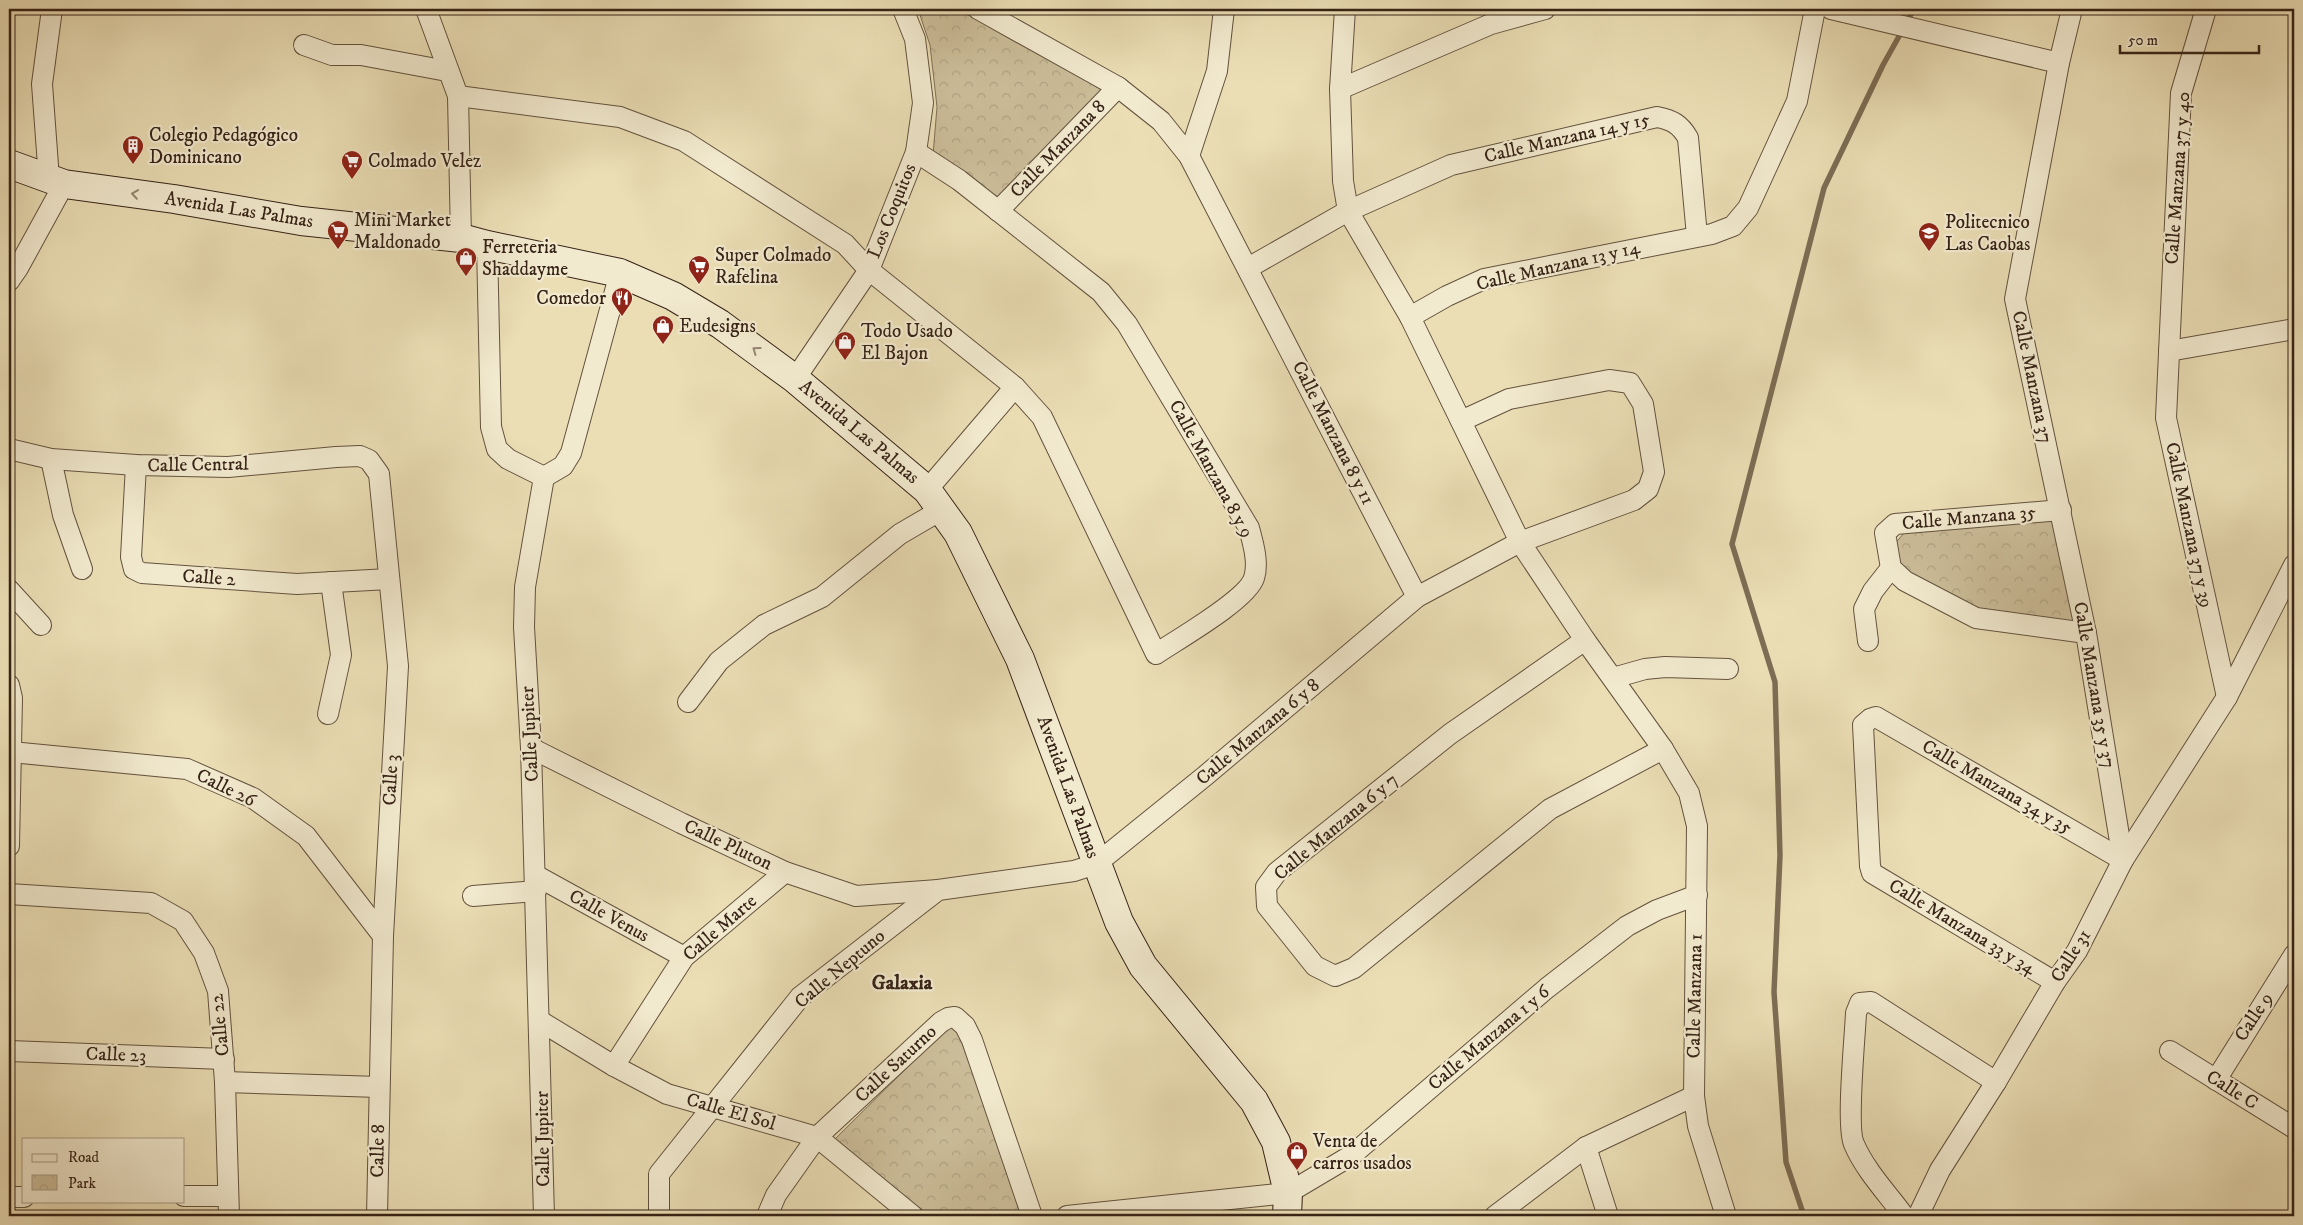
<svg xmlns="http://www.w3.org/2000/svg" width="2303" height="1225" viewBox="0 0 2303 1225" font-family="'IM FELL DW Pica',serif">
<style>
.park{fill:url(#park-crowns);stroke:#817058}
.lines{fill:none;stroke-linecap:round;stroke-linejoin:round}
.stream{stroke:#7d6d55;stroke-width:5.5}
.street-casing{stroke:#63523e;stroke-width:22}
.secondary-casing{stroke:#362317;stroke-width:30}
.street{stroke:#f2eacf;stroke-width:20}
.secondary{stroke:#f2eacf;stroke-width:28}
.oneway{stroke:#948673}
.labels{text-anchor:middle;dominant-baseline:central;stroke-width:4.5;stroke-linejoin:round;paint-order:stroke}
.poi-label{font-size:19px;fill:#362317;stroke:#f2eacf;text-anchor:start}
.street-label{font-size:19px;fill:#362317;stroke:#f2eacf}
.neighbourhood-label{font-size:20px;font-weight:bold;fill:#362317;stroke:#f2eacf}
</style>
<defs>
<pattern id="park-crowns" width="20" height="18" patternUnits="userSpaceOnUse" patternTransform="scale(1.25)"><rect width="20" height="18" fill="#ccbe9a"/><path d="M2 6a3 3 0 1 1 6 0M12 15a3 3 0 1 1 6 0" fill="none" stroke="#b0a384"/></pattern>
</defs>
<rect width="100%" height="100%" fill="#ebdeb5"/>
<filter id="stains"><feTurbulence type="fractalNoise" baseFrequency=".004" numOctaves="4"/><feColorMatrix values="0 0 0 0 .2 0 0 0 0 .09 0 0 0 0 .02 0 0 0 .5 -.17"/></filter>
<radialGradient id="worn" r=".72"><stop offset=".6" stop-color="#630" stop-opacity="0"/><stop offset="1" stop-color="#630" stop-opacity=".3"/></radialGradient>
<g class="park">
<polygon points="918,9 956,9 1028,44 1103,91 996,205 933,155 937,107 930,45"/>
<polygon points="2056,520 2077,623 1979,616 1908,576 1892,547 1904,533"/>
<polygon points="954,1021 1025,1216 923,1216 831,1143"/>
</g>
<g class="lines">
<g class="stream">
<polyline points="1906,23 1914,9"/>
<polyline points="1804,1216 1786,1162 1774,992 1780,855 1775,682 1732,544 1824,188 1883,65 1902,31"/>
</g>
<g class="street-casing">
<g id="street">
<polyline points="426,9 458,96 461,238"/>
<polyline points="978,9 1118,87 1161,121 1189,156 1417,597"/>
<polyline points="1345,9 1340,89 1343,181 1348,211 1410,317 1520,542 1585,640 1663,749 1689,793 1697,826 1694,1096 1698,1126 1726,1216"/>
<polyline points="1831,9 2059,63"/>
<polyline points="2072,9 2059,63 2015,299 2086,633 2123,860"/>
<polyline points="2206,9 2181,93 2166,418 2227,697"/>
<polyline points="304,45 332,55 361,55 447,71"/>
<polyline points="1340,89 1491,24 1545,9"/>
<path d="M458,96L620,117L684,141L845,244L869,270L1015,387L1042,417L1156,654C1178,639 1247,600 1254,578C1259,563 1253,543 1249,528L1127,324L1101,292L959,180L916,152"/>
<polyline points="1189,156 1217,71 1224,9"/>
<polyline points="49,179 42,84 52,9"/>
<polyline points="998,211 1118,87"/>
<polyline points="487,245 491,427 497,449 508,459 544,477"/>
<path d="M1248,268L1348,211L1451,165L1657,117C1672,120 1680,124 1688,138L1697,236"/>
<polyline points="9,281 18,268 64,184"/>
<polyline points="1410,317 1447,296 1484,279 1712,234 1733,226 1748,208 1797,101 1815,9"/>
<polyline points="2169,351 2294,329"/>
<polyline points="795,379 869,270 916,152 923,103 915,39 903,9"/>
<polyline points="9,449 51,459 136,465 228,467 336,457 360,456 369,460 379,474 398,666 383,936 377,1216"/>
<polyline points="51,459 63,515 82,569"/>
<polyline points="136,465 131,557 134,569 142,573 297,584 389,579"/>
<polyline points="927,490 1015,387"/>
<polyline points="2061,510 1895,524 1885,533 1891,568 1905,581 1976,618 2086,633"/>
<polyline points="9,590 41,625"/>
<polyline points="1585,640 1450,734 1277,872 1266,887 1267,906 1315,966 1335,976 1354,968 1550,809 1663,749"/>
<polyline points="1868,641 1864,609 1873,591 1891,568"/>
<polyline points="1613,678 1645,669 1665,667 1728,669"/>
<polyline points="9,685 12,698 9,846"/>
<polyline points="688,702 719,661 764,625 822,597 900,534 941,510"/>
<polyline points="328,714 341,655 331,582"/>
<polyline points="531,748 681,823 785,872 856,896 938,890"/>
<polyline points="11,752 187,769 253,798 306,836 383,936"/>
<polyline points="535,875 684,957"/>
<polyline points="9,894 151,903 183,921 204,953 218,991 225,1082 229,1216"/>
<polyline points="473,896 536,891"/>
<polyline points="2055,982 1872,873 1870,866 1863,725 1870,719 1876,717 2123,860"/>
<polyline points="540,1021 614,1066 667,1094 817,1137 913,1216"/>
<polyline points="9,1051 224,1059"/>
<polyline points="2170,1051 2294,1128"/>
<polyline points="614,1066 684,957 785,872"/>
<polyline points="2216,1080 2294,955"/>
<polyline points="225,1082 379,1087"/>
<polyline points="1586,1147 1608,1216"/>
<polyline points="184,1196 228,1196"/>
<polyline points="9,1197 24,1197"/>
<polyline points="544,1216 531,748 524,627 525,587 544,477 563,466 571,453 620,273"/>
<polyline points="659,1216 659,1174 800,997 938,890 1074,871 1096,864 1205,776 1417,597 1520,542 1634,500 1648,489 1654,472 1643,404 1630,383 1609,380 1509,399 1461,421"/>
<polyline points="767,1216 776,1195 817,1137 941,1022 948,1018 955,1017 965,1026 972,1040 1032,1216"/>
<polyline points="1067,1216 1288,1193 1352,1155 1547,988 1627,926 1657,910 1697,895"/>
<polyline points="1495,1216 1586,1147 1694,1096"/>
<path d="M1904,1216C1887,1193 1865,1170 1854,1144C1846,1127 1855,1037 1856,1013L1860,1003L1871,1002L1996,1082"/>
<polyline points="1918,1216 1940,1170 1996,1082 2055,982 2077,951 2123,860 2227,697 2294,565"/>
</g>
</g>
<g class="secondary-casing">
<polyline id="secondary" points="9,164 64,184 174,199 301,221 461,238 487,245 620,273 673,296 720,324 795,379 927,490 958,533 1020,659 1119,922 1143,966 1254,1101 1276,1142 1288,1193 1287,1216"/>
</g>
<use href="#street" class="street"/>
<use href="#secondary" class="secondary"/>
</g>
<defs><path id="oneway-chevron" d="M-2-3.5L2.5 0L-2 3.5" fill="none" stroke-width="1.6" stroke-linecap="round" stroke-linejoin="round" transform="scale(1.25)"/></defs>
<g class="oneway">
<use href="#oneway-chevron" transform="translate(135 194) rotate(-172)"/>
<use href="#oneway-chevron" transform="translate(756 350) rotate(-144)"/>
</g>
<defs>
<g id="building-pin" transform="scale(1.125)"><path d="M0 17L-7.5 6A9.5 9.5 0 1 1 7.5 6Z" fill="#8f2418" stroke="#f2eacf"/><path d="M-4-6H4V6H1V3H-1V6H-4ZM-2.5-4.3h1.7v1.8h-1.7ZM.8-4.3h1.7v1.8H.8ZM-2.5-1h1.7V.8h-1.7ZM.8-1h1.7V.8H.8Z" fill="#fff"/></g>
<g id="supermarket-pin" transform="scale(1.125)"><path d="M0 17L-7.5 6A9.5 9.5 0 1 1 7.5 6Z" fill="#8f2418" stroke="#f2eacf"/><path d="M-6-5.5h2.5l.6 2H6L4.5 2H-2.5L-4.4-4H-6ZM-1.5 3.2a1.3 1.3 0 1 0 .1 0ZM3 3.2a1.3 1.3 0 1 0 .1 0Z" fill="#fff"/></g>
<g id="university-pin" transform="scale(1.125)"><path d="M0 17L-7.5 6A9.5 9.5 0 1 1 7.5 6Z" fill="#8f2418" stroke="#f2eacf"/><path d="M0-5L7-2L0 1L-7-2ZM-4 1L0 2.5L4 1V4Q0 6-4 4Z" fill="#fff"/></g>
<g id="shop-pin" transform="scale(1.125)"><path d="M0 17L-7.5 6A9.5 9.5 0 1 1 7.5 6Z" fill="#8f2418" stroke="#f2eacf"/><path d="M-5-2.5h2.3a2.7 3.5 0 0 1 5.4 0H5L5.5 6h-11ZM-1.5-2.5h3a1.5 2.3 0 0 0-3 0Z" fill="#fff"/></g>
<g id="restaurant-pin" transform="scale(1.125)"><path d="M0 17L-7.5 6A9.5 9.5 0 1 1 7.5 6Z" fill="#8f2418" stroke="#f2eacf"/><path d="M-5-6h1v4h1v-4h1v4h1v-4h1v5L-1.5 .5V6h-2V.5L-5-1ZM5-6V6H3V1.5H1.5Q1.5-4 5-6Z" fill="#fff"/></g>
</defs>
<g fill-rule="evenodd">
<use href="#building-pin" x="133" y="146"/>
<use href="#supermarket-pin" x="352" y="161"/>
<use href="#supermarket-pin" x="338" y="231"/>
<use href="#university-pin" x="1929" y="233"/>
<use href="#shop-pin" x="466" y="258"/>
<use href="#supermarket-pin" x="699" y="266"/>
<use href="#restaurant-pin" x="622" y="298"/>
<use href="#shop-pin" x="663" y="326"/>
<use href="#shop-pin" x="845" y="342"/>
<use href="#shop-pin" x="1297" y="1152"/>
</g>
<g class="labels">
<g class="poi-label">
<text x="149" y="135">Colegio Pedagógico<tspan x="149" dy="22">Dominicano</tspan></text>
<text x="368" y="161">Colmado Velez</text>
<text x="354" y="220">Mini Market<tspan x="354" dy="22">Maldonado</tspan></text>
<text x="1945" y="222">Politecnico<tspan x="1945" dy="22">Las Caobas</tspan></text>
<text x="482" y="247">Ferreteria<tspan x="482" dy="22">Shaddayme</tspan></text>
<text x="715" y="255">Super Colmado<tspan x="715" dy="22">Rafelina</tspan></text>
<text x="606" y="298" text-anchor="end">Comedor</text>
<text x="679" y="326">Eudesigns</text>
<text x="861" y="331">Todo Usado<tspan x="861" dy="22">El Bajon</tspan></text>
<text x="1313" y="1141">Venta de<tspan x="1313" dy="22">carros usados</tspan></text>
</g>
<g class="street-label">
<text transform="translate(1567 138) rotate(-13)">Calle Manzana 14 y 15</text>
<text transform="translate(1058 149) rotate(-46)">Calle Manzana 8</text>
<text transform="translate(2178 178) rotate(-86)">Calle Manzana 37 y 40</text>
<text transform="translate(239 210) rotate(9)">Avenida Las Palmas</text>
<text transform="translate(892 211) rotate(-68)">Los Coquitos</text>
<text transform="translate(1558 266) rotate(-13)">Calle Manzana 13 y 14</text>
<text transform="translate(2032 377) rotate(78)">Calle Manzana 37</text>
<text transform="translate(859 432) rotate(40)">Avenida Las Palmas</text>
<text transform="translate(1333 433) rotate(63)">Calle Manzana 8 y 11</text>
<text transform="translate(198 465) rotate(-1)">Calle Central</text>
<text transform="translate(1211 469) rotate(61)">Calle Manzana 8 y 9</text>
<text transform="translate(1969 518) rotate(-5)">Calle Manzana 35</text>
<text transform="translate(2189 525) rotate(78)">Calle Manzana 37 y 39</text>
<text transform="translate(209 578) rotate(4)">Calle 2</text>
<text transform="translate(2094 685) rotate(80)">Calle Manzana 35 y 37</text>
<text transform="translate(1258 732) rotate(-40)">Calle Manzana 6 y 8</text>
<text transform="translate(530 734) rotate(-93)">Calle Jupiter</text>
<text transform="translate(391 780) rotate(-87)">Calle 3</text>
<text transform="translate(1068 787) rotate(70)">Avenida Las Palmas</text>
<text transform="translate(1997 787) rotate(30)">Calle Manzana 34 y 35</text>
<text transform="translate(226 788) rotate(26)">Calle 26</text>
<text transform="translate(1336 827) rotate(-40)">Calle Manzana 6 y 7</text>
<text transform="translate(728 845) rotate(25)">Calle Pluton</text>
<text transform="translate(609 916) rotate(29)">Calle Venus</text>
<text transform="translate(1962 927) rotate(31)">Calle Manzana 33 y 34</text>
<text transform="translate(720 928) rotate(-41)">Calle Marte</text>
<text transform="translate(2071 956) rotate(-58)">Calle 31</text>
<text transform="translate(840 969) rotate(-40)">Calle Neptuno</text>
<text transform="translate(1695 996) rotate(-89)">Calle Manzana 1</text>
<text transform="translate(2254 1017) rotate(-57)">Calle 9</text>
<text transform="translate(220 1025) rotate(-96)">Calle 22</text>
<text transform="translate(1489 1038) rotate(-40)">Calle Manzana 1 y 6</text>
<text transform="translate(116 1055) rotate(2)">Calle 23</text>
<text transform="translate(896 1064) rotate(-43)">Calle Saturno</text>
<text transform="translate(2232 1090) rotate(32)">Calle C</text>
<text transform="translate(731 1112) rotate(16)">Calle El Sol</text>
<text transform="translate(543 1139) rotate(-91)">Calle Jupiter</text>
<text transform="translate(378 1151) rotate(-89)">Calle 8</text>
</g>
<g class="neighbourhood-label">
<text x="902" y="983">Galaxia</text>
</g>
</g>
<rect width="2303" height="1225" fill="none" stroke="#ebdeb5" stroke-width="30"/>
<rect x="10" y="10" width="2283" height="1205" fill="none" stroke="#362317" stroke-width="2.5"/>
<rect x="15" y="15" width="2273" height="1195" fill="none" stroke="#362317"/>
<rect x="22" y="1138" width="162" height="65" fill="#f2eacf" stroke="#a79a85"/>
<rect x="32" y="1154" width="25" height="8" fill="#f2eacf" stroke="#a79a85"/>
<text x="68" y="1162" font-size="15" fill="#362317">Road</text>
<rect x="32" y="1175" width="25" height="15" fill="url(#park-crowns)" stroke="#a79a85"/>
<text x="68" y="1188" font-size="15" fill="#362317">Park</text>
<path d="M2120 45v8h139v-8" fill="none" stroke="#362317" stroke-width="2.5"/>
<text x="2128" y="45" font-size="15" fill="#362317" stroke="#f2eacf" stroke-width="4" paint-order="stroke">50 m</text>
<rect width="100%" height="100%" filter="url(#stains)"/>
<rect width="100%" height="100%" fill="url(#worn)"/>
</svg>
